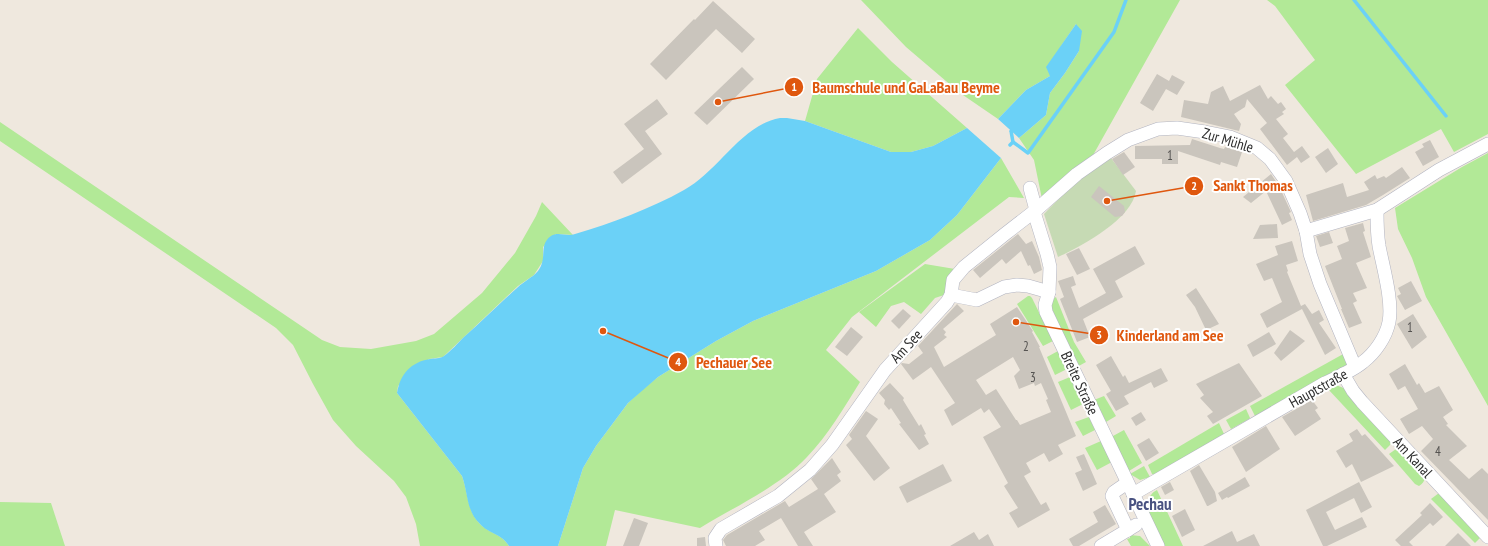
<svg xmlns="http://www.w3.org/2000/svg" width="1488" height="546" viewBox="0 0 1488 546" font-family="'PT Sans Narrow',sans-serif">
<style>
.green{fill:#b2e997}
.cemetery{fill:#c6dab4}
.water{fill:#6bd1f7}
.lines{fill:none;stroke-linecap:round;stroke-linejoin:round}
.stream{stroke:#6bd1f7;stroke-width:3.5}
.building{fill:#cac5bd;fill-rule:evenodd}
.minor-casing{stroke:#b2b4c1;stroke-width:14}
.minor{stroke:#fff;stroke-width:13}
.labels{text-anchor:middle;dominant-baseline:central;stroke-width:4;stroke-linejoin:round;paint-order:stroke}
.number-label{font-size:13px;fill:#545250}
.street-label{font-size:15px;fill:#2c2c2c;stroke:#fff}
.quarter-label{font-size:17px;font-weight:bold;fill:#495281;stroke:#fff}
.leader{fill:none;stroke:#df570e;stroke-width:1.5}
.callout-dot{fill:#df570e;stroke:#fff;stroke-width:1.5}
.mark-label{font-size:12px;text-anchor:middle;font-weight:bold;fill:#fff}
.callout-label{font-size:16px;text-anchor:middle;font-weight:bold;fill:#df570e;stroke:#fff;stroke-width:4;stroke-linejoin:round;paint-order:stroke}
</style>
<rect width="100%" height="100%" fill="#efe8de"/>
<g class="green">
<polygon points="861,0 1180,0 1092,157 1042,199 1034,160 1019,138 1046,115 1050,93 1065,73 1079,51 1076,24 1061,46 1050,76 1026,90 998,119 960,93 906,47"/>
<polygon points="1267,0 1488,0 1488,134 1454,152 1441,129 1356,174 1285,85 1315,60 1275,6"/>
<polygon points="858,28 892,62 967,128 933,146 911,152 891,152 805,121 817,79"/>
<path d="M0,122L322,340L340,347L371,349L416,341L434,334L482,293L515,253L536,216L542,202L573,235L556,234L543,247V261L534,275L518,286L443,357L429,359L398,386L397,393L462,476C468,492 467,511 480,524C490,534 501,533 509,546H420L416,524L406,497L394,481L356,446L333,420L313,384L293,345L276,328L0,141Z"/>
<polygon points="1488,153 1488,406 1426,297 1412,258 1398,229 1395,208 1462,167"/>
<path d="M1001,158L1024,198L1009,197L852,317L826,350L860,382C844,408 828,435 807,457C780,486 734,507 700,528L615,510L606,546H558L583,468L596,446L628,403L643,389L658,377L716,341L753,321L876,271L930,240L957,215Z"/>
<polygon points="925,264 955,269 951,276 944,295 935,298 921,314 904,302 891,306 876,327 859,312"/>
<polygon points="1028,296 1030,296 1032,298 1053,341 1043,346 1017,304"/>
<polygon points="1056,297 1074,342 1086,362 1077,367 1050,304 1053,299"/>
<polygon points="1058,351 1067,369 1055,375 1047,357"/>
<polygon points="1345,353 1348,363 1346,366 1255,416 1250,406"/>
<polygon points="1070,377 1083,404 1071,410 1058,382"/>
<polygon points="1336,385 1346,389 1391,442 1390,445 1385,450 1327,388"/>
<polygon points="1104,396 1116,416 1106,422 1094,400"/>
<polygon points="1246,409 1250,418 1249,419 1231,429 1226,420"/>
<polygon points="1089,417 1095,430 1083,436 1075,422"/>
<polygon points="1219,423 1224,434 1155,475 1152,474 1148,465"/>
<polygon points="1124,430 1142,463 1129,471 1112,438 1113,436"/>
<polygon points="1101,441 1112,462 1097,470 1085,448"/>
<path d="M1396,449H1398L1425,478C1424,482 1422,484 1419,486L1415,484L1389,454Z"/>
<polygon points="1144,466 1150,477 1140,480 1130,474"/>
<path d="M1157,490L1183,546H1163L1146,512L1149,509C1147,501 1149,494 1157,490Z"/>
<polygon points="1439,493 1480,538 1475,543 1431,499"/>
<polygon points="0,502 51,503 65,546 0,546"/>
<polygon points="1130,535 1140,536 1150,546 1131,546 1127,539 1130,538"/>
</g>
<path class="cemetery" d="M1111,158L1136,191C1132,219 1082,246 1058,257L1044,214L1085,172Z"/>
<g class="water">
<polygon points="1076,24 1082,31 1079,51 1065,73 1050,93 1046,115 1019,138 998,119 1026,90 1050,76 1046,67"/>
<path d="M780,118H787L805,121L891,152H911L933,146L967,128L1001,158L957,215L930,240L876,271L753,321L716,341L658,377L628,403L596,446L583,468L558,546H509C501,533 489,534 480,524C466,511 468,492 462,476L397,393C400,374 411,362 430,359C434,358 440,359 444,356C451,351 458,343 464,337C482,321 499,304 517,288C524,281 532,278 538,271C548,258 538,245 551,236C558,231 567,237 575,234C612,223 650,209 684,190C718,172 741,125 780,118Z"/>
</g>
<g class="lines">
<g class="stream">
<polyline points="1354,0 1446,116"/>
<polyline points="1011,131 1013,142"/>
<polyline points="1010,145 1013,142 1028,153 1114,32 1126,0"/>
</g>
</g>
<g class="building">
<polygon points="713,1 755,39 742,53 716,29 666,80 650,64 694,19 695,20"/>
<polygon points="742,67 754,79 707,125 694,113"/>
<polygon points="1157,74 1169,81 1172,75 1185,82 1177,95 1166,89 1153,111 1140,103"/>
<polygon points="1260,85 1268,99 1271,96 1278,104 1281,102 1286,109 1282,112 1284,114 1276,119 1288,134 1283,138 1294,152 1302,146 1310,157 1301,163 1297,157 1287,165 1260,129 1267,123 1247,99 1245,107 1234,114 1241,124 1239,131 1181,117 1184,100 1208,104 1211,92 1223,86 1230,101"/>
<polygon points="657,99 668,114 645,131 662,154 622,184 613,172 644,149 624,124"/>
<polygon points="1192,139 1220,148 1224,149 1225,147 1242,152 1237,167 1221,162 1220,165 1178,151 1178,164 1162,164 1162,159 1135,159 1135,146 1190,145"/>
<polygon points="1430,140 1439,157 1423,166 1415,152 1424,147 1422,144"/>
<polygon points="1328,148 1338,164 1326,173 1315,157"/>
<polygon points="1124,152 1135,167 1123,175 1112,159"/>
<polygon points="1402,167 1410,178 1383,195 1366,205 1313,221 1306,195 1343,183 1347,197 1369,190 1364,182 1375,175 1377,179 1384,176 1386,178"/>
<polygon points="1271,174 1279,186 1291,212 1289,213 1292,220 1282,225 1266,191 1251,203 1243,197"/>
<polygon points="1099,186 1124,206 1125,212 1122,216 1115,217 1091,197"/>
<polygon points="1363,223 1365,231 1363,232 1371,257 1356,263 1367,288 1353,293 1357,301 1353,303 1362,323 1349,328 1341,309 1342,309 1325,266 1342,259 1337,246 1349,241 1345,228"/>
<polygon points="1277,224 1278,238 1253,239 1260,225"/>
<polygon points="1329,232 1333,243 1320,247 1316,236"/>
<polygon points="1018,234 1026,244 1032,241 1039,257 1042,270 1034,274 1030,265 1028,266 1021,251 1006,264 1002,259 980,278 973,270"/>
<polygon points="1292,241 1298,261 1286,265 1288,271 1287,272 1301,306 1305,304 1312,314 1319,310 1324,320 1319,323 1336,348 1325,355 1302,309 1267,328 1260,314 1282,302 1272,278 1264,281 1256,264 1278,255 1275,246"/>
<polygon points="1135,246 1145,264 1115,281 1123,297 1083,319 1090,337 1077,342 1060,299 1064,297 1058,281 1073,276 1076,285 1071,287 1079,308 1106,293 1093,269"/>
<polygon points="1079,248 1090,269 1077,275 1066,254"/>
<polygon points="1411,281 1422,301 1405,310 1397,296 1401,294 1398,288"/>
<polygon points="1196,288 1219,324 1206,330 1195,307 1186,295"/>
<path d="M957,304L964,311L943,329L946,332L944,335L947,337L934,347L944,367L996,335L990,324L1017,307L1033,331L1032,332L1040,347H1039L1076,436L1058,445L1063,454L1049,462L1044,453L1026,463L1031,472L1024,476L1041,505L1046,502L1050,510L1018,528L1009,513L1018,508L1004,486L1008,483L983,437L1001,427L989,409L984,413L981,408L952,426L944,410L955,403L931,367L913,380L901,364L902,363L909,364L923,353L918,346ZM1013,357L1020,370L1014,376L1019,389L1034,383L1035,386L1041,383L1048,399L1046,400L1051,412L1020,425L1017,420H1016L996,389L986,395L976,380Z"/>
<polygon points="903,309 911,316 899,329 891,321"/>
<polygon points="1413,314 1427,337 1412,349 1397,324"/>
<polygon points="851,327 863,337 847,356 835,347"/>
<polygon points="1290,330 1305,341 1281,361 1274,353"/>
<polygon points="1269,332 1276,344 1253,357 1247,345"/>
<polygon points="1111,356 1123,377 1125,375 1129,383 1161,368 1168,381 1154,388 1151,382 1124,396 1129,404 1116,411 1106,394 1111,391 1096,365"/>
<polygon points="1239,363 1262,396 1213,424 1207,416 1213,412 1200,398 1204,395 1196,384"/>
<polygon points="1405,364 1417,385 1419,383 1425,393 1439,386 1453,410 1443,417 1448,424 1446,425 1467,446 1449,460 1469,479 1482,468 1488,474 1488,520 1421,451 1433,439 1422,426 1409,434 1400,419 1418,409 1405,386 1398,390 1389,374"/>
<polygon points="890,383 904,398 903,400 919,426 921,424 926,434 924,435 929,444 919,450 899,424 901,423 891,408 889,410 884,404 885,400 879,393"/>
<polygon points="1312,400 1318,408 1315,410 1321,419 1295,436 1282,417"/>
<polygon points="866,411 878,419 866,436 890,468 874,481 846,445 852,439 849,435"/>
<polygon points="1141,412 1146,420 1136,426 1131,418"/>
<polygon points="1266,426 1280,449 1246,472 1232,447"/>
<polygon points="1357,429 1362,436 1365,434 1394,466 1361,482 1352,464 1346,468 1336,451 1353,441 1349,434"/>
<polygon points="1149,438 1159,453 1146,461 1137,445"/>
<polygon points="1084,454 1097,484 1083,491 1075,473 1082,470 1076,457"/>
<polygon points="832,458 841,472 837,475 841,481 824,494 836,512 804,532 813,546 798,546 781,518 759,531 765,540 755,546 726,546 723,540 727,535 785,501 789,507 818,489 811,479"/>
<polygon points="943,464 952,481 907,503 899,487"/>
<polygon points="1199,465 1215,492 1217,501 1208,506 1207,506 1190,471"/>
<polygon points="1245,477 1250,486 1228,498 1227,497 1222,500 1218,493"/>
<polygon points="1170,482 1174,490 1165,495 1161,487"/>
<polygon points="1359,482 1372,507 1361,513 1354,498 1326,512 1335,530 1362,517 1367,527 1327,546 1323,546 1306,510"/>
<polygon points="1430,503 1443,517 1433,526 1430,523 1409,542 1413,546 1401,546 1395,540 1422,515 1420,513"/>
<polygon points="1105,505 1116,524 1079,546 1073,546 1069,539 1098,522 1093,512"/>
<polygon points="1185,509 1195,530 1182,537 1172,516"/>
<polygon points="634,518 648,523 639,546 623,546"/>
<polygon points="1232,531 1237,542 1254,534 1260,546 1203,546"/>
<polygon points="974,532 979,540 988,534 994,546 950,546"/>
<polygon points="1458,533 1471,546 1445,546"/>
<polygon points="705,537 706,546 697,546 697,538"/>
</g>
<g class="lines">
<g class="minor-casing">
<g id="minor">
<polyline points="1030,188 1036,210"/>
<polyline points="1034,212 1047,254 1050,267 1049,292 1045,305 1046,312 1158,546"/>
<polyline points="1306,231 1377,210 1439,170 1488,144"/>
<polyline points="951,295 977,300 1004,287 1017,285 1028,286 1049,292"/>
<polyline points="1343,374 1353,391 1362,402 1488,537"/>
<polyline points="1127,483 1114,492 1112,496 1128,530"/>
<path d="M1133,494L1325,383C1338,377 1352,371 1363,362C1375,353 1386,337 1389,322C1393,301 1383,267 1379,246C1377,234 1377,222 1377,210"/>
<polyline points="716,546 715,538 721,529 778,496 810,470 832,445 885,370 947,302 951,295 953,280 964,267 1005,234 1036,210 1077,174 1107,153 1128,140 1158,129 1177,128 1205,132 1230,137 1257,148 1270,159 1286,181 1300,213 1306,231 1310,254 1320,284 1355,367"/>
<polyline points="1101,546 1136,525"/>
</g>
</g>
<use href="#minor" class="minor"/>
</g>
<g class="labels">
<g class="number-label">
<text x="1170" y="155">1</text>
<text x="1410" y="327">1</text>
<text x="1026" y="346">2</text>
<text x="1033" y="377">3</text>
<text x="1438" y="451">4</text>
</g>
<g class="street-label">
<text transform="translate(1228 140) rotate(17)">Zur Mühle</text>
<text transform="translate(906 346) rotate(-47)">Am See</text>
<text transform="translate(1080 383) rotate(65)">Breite Straße</text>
<text transform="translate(1318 388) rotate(-29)">Hauptstraße</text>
<text transform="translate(1413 457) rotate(47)">Am Kanal</text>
</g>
<g class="quarter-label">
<text x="1150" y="504">Pechau</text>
</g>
</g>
<path class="leader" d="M718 102L794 87M1107 201L1194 186M1016 322L1099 335M603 331L678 362"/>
<g class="callout-dot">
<circle cx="718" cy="102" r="4"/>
<circle cx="1107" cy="201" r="4"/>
<circle cx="1016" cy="322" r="4"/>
<circle cx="603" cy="331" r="4"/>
<circle cx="794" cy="87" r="10"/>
<circle cx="1194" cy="186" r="10"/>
<circle cx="1099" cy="335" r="10"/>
<circle cx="678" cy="362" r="10"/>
</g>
<g class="mark-label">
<text x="794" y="91">1</text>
<text x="1194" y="190">2</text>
<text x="1099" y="339">3</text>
<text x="678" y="366">4</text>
</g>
<g class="callout-label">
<text x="906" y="93">Baumschule und GaLaBau Beyme</text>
<text x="1253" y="191">Sankt Thomas</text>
<text x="1170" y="341">Kinderland am See</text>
<text x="734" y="368">Pechauer See</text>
</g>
</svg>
